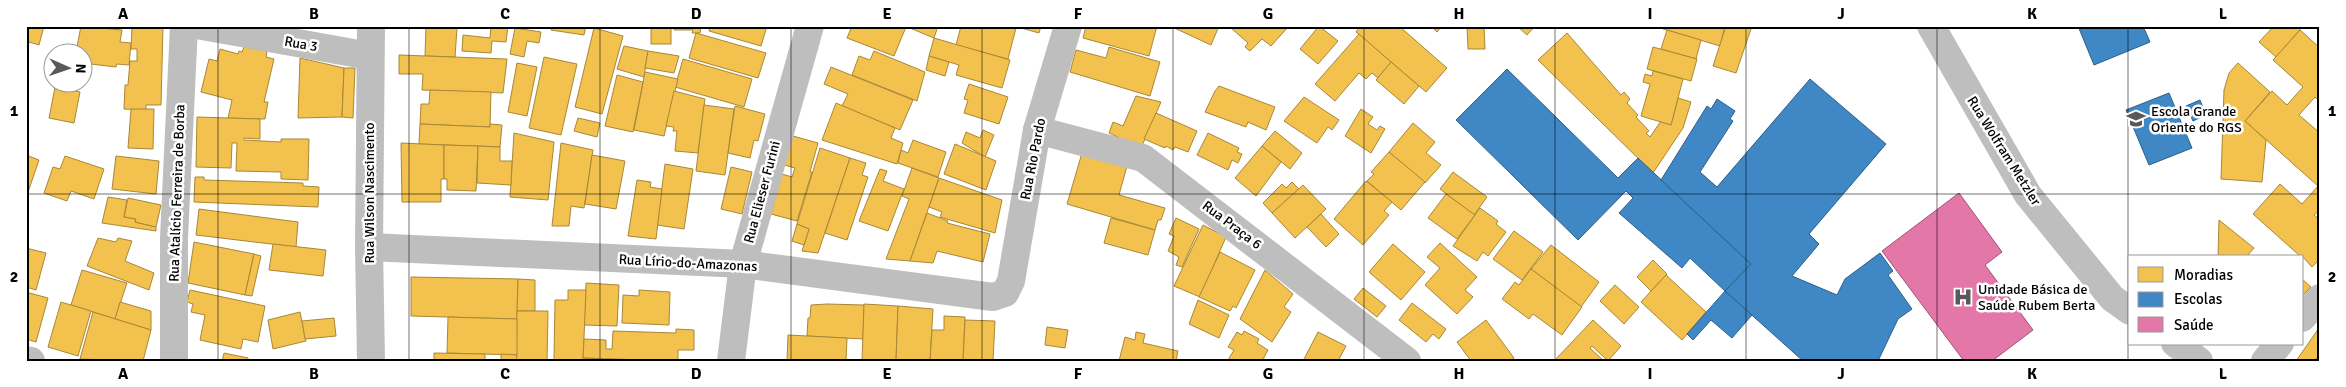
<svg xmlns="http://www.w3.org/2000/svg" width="2346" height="387" viewBox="0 0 2346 387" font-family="Signika,sans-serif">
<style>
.homes{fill:#f2c14e;stroke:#a98737}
.schools{fill:#3f88c5;stroke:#2c5f8a}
.health{fill:#e377a8;stroke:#9f5376}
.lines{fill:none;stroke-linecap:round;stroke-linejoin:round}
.minor{stroke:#bebebe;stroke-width:28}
.grid{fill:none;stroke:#000;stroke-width:1;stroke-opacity:0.55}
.labels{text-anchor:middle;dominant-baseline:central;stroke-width:5;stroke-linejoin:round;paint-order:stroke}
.street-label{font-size:14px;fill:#000;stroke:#fff}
.poi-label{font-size:14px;fill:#000;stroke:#fff;text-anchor:start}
.neatline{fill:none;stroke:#000;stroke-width:2}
.grid-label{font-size:16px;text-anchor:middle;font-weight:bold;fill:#000}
</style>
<rect width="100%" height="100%" fill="#fff"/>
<g class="homes">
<polygon points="26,26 44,26 39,45 29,42 26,53"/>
<polygon points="81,26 122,30 120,42 131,43 129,65 117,64 116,67 82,63 82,52 76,52"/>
<polygon points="132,26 163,26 161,105 146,105 146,110 124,109 125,85 128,85 130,61 137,61 137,49 131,49"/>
<polygon points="426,26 457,28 455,57 425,56"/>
<polygon points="491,26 508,26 506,42 492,41 491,53 462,51 463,35 490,38"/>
<polygon points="552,26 586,26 584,35 551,30"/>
<rect x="651" y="26" width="20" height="18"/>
<polygon points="674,26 701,26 700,33 692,33 693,30 674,30"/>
<polygon points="710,26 767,26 761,46 709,31"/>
<polygon points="852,26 905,26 906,27 894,56 847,38"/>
<polygon points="905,26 938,26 934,38"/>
<polygon points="961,26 1008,26 1016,28 1008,59 956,45"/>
<polygon points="1014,26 1041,26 1039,33"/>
<polygon points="1086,26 1157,26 1149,56 1083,38"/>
<polygon points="1170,26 1219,26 1211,45"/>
<polygon points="1233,26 1289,26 1271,46 1262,39 1250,51 1245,47 1248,43 1231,28"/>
<polygon points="1319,26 1338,41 1318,64 1300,49"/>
<polygon points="1360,26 1399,26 1447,68 1426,92 1356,32"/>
<polygon points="1431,26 1442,26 1437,32"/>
<polygon points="1467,26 1484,26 1485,49 1468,49"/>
<polygon points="1517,26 1535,26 1527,35"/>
<polygon points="1663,26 1725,26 1720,46 1663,29"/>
<polygon points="1726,26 1752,26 1736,73 1713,66"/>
<polygon points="2274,26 2303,26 2276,57 2259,42"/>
<polygon points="515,28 541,32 539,43 527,41 524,57 510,54"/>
<polygon points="594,28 623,36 602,114 575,107"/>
<polygon points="1667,30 1701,40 1696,59 1661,49"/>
<polygon points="2300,30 2320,48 2320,102 2315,97 2299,115 2320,133 2320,210 2314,215 2320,220 2320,259 2312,267 2302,256 2300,256 2253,214 2280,184 2302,204 2318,186 2245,121 2272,91 2287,105 2303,87 2273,60"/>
<polygon points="696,33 766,53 758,78 689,58"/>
<polygon points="1567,33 1621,95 1624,92 1630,99 1627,103 1638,115 1636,117 1649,131 1646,133 1650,137 1661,121 1671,125 1678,98 1691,102 1683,128 1653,173 1538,60"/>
<polygon points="1359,34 1391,62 1378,78 1372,73 1366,79 1359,73 1335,101 1315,84"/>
<polygon points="934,38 1010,60 1002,88 956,75 959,65 929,56"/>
<polygon points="624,46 648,51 644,77 617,69"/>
<polygon points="244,47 267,51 266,57 274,59 264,102 268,102 265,119 228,118 232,100 201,92 209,59 217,61 220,49 238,54 239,51 242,52"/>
<polygon points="1109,47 1160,62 1150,96 1070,72 1076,50 1106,58"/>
<polygon points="1653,47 1697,59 1691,81 1647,69"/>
<polygon points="648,51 679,56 674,73 645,68"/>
<polygon points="874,51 925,72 917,101 852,75 859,56 870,60"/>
<polygon points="399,55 507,59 503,93 422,90 423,74 399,74"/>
<polygon points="929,56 949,62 945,76 926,70"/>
<polygon points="544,57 577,64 561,135 529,128"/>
<polygon points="300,58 344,68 342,117 298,118"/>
<polygon points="683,59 752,79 744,107 675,87"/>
<polygon points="1391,62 1419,86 1404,104 1376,80"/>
<polygon points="517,63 537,67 527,116 508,112"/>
<polygon points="2238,63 2270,92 2245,121 2266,140 2262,182 2221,179 2224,90 2229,73"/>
<polygon points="831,67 913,100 900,130 842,106 848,94 824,84"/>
<polygon points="344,68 355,68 353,118 342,117"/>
<polygon points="1653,71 1683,79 1671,125 1641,116 1650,84 1643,82 1645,74 1652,76"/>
<polygon points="645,72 678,79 664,136 634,130"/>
<polygon points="617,75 643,82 633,132 605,126"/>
<polygon points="56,82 77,82 76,91 80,92 74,123 49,118"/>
<polygon points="969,84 1008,97 999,124 964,113 968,100 964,99"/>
<polygon points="1219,86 1275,107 1266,130 1248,122 1246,127 1205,112 1215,91"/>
<polygon points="430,90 491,92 490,127 420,124 421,104 429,104"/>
<polygon points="674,91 705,99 698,153 675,151 677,131 673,131 674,127 666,126"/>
<polygon points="1136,96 1161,102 1141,148 1109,133 1113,122 1123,126"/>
<polygon points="1304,97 1339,120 1332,130 1328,127 1317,143 1284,121"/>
<polygon points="836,103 895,128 891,138 903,143 897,164 822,140"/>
<polygon points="704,105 734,109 725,175 696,171"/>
<polygon points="735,106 765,114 758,141 754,140 750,158 728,153"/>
<polygon points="131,109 154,109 153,149 128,148"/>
<polygon points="1361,109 1373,117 1368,124 1377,130 1380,126 1385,129 1371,153 1345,136"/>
<polygon points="1156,113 1197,131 1188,152 1175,147 1173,150 1166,146 1165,148 1144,139"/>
<polygon points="197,117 260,119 260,139 244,138 244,140 281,142 281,139 309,139 308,180 281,179 281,172 236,171 237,143 232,143 231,168 196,167"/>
<polygon points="578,118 600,123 597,137 574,131"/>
<polygon points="1413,123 1435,142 1426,153 1441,165 1425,183 1389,152"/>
<polygon points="420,124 490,127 490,124 502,125 500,147 419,144"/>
<polygon points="983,130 994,135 985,157 962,143 966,132 980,138"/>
<polygon points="1275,131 1302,153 1290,169 1262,146"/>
<polygon points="514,133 554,142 548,200 510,197"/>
<polygon points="1208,133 1239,148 1237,152 1242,154 1238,163 1232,160 1228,170 1197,155"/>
<polygon points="793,136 818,143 810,172 812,172 797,221 771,214 782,174 792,177 795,168 784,165"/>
<polygon points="913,140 946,152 938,177 898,163 901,150 908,153"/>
<polygon points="401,143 444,145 444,179 441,179 441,202 402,202"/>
<polygon points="561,143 593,150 584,208 571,206 569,226 552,226"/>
<polygon points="955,144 996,161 986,190 944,174"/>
<polygon points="444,145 478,146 476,191 447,190 447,179 444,179"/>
<polygon points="478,146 500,147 500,161 512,161 511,185 477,183"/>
<polygon points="1262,146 1281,162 1256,196 1235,178"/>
<polygon points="820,148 850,158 818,253 802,251 809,229 797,224"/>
<polygon points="1389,152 1425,182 1401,210 1367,181 1374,174 1371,172"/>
<polygon points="1082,153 1127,166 1119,195 1165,208 1161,220 1158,220 1155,230 1067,204"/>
<polygon points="26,155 39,160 27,195 26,195"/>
<polygon points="592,155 625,161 616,209 585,204"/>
<polygon points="65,156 104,169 94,199 71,191 67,201 44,193 53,167 60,169"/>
<polygon points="116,156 159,161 156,194 112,189"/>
<polygon points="850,158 866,163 862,175 868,177 847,240 825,233"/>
<polygon points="665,164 693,169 684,229 657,225"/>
<polygon points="731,167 752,172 742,214 721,209"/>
<polygon points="912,168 939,178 910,261 886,259 909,199 902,196"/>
<polygon points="880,169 887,171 883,181 904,189 888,231 859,221"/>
<polygon points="1453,172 1487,197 1474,215 1440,189"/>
<polygon points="195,177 204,177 204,180 303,183 303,186 319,187 318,207 194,202"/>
<polygon points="939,178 1002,200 995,233 940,217 942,212 929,207"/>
<polygon points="637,180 651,182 650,187 662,189 656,239 628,236"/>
<polygon points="1366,181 1392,202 1384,211 1389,215 1363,245 1334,219"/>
<polygon points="1292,182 1299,189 1272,213 1263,203 1282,184 1286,188"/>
<polygon points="1303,185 1326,209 1295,238 1272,213"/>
<polygon points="1446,194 1475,215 1457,239 1428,218"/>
<polygon points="108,197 127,200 124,217 136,219 135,222 156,227 156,231 102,223"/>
<polygon points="128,198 161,205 156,227 135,222 136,219 124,217"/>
<polygon points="1480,208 1498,221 1496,224 1506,232 1488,256 1483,252 1477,261 1453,246"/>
<polygon points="199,209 298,222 296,247 196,235"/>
<polygon points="927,213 948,221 947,223 990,234 983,262 937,251 933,263 910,261"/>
<polygon points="1321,214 1339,234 1326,247 1307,227"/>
<polygon points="1111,218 1155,230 1148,255 1104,243"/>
<polygon points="1176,218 1199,229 1182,267 1176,265 1179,257 1168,251 1174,236 1169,234"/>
<polygon points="2219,220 2254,248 2247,256 2218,256"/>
<polygon points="797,224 809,229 804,245 792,241"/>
<polygon points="1203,225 1226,237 1200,297 1174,286"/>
<polygon points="1514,231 1543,252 1522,280 1493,259"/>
<polygon points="98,238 116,242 118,238 132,241 125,261 154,273 149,290 87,266"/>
<polygon points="194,242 254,254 245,295 188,283"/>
<polygon points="1440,243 1477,277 1465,290 1473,297 1457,314 1425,285 1440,268 1427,257"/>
<polygon points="273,244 326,250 323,276 269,270"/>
<polygon points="1393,244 1425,272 1401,300 1369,272"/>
<polygon points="1551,245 1599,282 1581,307 1531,269"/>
<polygon points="26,248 46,253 36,290 26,287"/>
<polygon points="1220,252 1255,270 1236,308 1233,306 1230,311 1199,297"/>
<polygon points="254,254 261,256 252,296 245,295"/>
<polygon points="1653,260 1667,274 1651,291 1637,277"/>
<polygon points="1531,269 1582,307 1562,335 1533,314 1529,319 1502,299 1515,282 1519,285"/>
<polygon points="82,270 127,283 115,319 71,305"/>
<polygon points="1265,270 1293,294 1284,307 1291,312 1272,342 1240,319"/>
<polygon points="1666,275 1706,312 1682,340 1641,302"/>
<polygon points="411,277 518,279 517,319 411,316"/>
<polygon points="518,279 535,280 535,311 517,311"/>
<polygon points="2302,279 2311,287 2302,296"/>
<polygon points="586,283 619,285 617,326 584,325"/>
<polygon points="1615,285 1639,307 1624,324 1600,301"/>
<polygon points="1363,288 1386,306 1377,317 1354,299"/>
<polygon points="190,290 265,306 258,342 243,339 241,349 200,340 205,315 191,312 193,304 187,302"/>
<polygon points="568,290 586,290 583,361 555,361 554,358 555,300 568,300"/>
<polygon points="639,290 670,292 669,325 622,323 623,295 639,296"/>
<polygon points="26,292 48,298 36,342 26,339"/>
<polygon points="1198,300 1229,315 1219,338 1189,324"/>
<polygon points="61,302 91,311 78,356 48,347"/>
<polygon points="120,302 151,311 151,330 115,319"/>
<polygon points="1412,303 1446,329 1439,339 1433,334 1426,342 1399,320"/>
<polygon points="827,304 864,305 863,339 807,336 808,318 810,318 811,305"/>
<polygon points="864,304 898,306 896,361 862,361"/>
<polygon points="898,306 933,309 930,361 896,361"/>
<polygon points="517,311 548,311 547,361 516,361"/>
<polygon points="93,312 151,330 143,361 80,359"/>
<polygon points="300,312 306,341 273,349 268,320"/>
<polygon points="944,316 965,317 963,361 930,361 932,330 944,330"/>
<polygon points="448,317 517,319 517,355 447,353"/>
<polygon points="334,318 336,336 305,339 302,321"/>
<polygon points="965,320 995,321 993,361 963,361"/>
<polygon points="1486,320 1514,358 1510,361 1471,361 1457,342"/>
<polygon points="1593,320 1621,346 1608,361 1592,346 1590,348 1604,361 1554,361"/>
<polygon points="1047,327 1068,330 1065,348 1045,345"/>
<polygon points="2319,328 2320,353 2316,359 2319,361 2296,361"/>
<polygon points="676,329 694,330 694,350 678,350 678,361 583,358 584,339 606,340 606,349 612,349 613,331 676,333"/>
<polygon points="1244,331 1259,339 1257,343 1268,350 1262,361 1228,360 1234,350 1228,347 1237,332 1242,335"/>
<polygon points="1136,332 1145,334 1143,343 1178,351 1176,361 1119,361 1125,337 1135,340"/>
<polygon points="1318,332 1346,346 1338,361 1303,361"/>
<polygon points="788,335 847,338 846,361 787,361"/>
<polygon points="224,353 248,358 248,361 222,361"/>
<polygon points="434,353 485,354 485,361 434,361"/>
<polygon points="501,354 517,355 516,361 501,361"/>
<polygon points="583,358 603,359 603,361 583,361"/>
<polygon points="607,359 644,361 607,361"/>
</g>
<g class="schools">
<polygon points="2078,26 2143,26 2150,42 2094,65"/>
<polygon points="1507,69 1618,178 1638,158 1751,264 1725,291 1690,258 1682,268 1619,213 1633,198 1626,191 1578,240 1456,120"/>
<polygon points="1810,79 1886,144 1809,234 1819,244 1792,276 1837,295 1845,279 1880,253 1893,271 1888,275 1912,309 1898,319 1878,361 1803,361 1725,291 1751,264 1661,180 1707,106 1711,109 1717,99 1735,111 1730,119 1733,121 1700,172 1717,187"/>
<polygon points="2169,93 2192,148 2149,165 2126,110"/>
<polygon points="2200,100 2206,115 2193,121 2186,106"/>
<polygon points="1725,291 1752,315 1732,338 1711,320 1693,340 1687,334"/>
</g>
<polygon class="health" points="1959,193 2002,252 1985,265 2033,330 1992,361 1964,361 1882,251"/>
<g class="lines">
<g class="minor">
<polyline points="202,26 370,56"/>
<polyline points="1931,26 2028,195 2112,298 2130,311"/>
<polyline points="1037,130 1143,158 1407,361"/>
<polyline points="369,247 743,264 993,297 1005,293 1011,281 1037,130 1068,26"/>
<polyline points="2302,318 2320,298"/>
<polyline points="2175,343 2199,361"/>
<polyline points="26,360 31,361"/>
<polyline points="174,361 174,238 184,26"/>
<polyline points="371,361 369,247 371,26"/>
<polyline points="731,361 743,264 810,26"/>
<polyline points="2265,361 2280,343"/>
</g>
</g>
<path class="grid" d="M218,26V361M409,26V361M600,26V361M791,26V361M982,26V361M1173,26V361M1364,26V361M1555,26V361M1746,26V361M1937,26V361M2128,26V361M26,194H2320"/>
<defs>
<g id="school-bare" transform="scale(1.5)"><path d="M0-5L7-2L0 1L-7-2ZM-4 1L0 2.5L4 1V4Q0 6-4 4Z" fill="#595959" stroke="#fff" stroke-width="2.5" paint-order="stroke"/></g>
<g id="hospital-bare" transform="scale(1.5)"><path d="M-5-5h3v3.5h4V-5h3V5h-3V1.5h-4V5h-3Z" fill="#595959" stroke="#fff" stroke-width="2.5" paint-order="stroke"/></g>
</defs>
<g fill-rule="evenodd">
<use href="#school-bare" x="2136" y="119"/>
<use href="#hospital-bare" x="1963" y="297"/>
</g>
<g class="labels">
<g class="street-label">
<text transform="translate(301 44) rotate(10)">Rua 3</text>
<text transform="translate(2004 151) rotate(58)">Rua Wolfram Metzler</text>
<text transform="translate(1033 159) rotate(-79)">Rua Rio Pardo</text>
<text transform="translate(762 192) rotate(-75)">Rua Elieser Furini</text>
<text transform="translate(177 193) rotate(-88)">Rua Atalício Ferreira de Borba</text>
<text transform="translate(369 193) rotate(-90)">Rua Wilson Nascimento</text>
<text transform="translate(1232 225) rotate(37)">Rua Praça 6</text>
<text transform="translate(688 263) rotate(3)">Rua Lírio-do-Amazonas</text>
</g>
<g class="poi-label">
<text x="2151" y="111">Escola Grande<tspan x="2151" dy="16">Oriente do RGS</tspan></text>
<text x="1978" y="289">Unidade Básica de<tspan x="1978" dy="16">Saúde Rubem Berta</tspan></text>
</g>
</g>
<rect width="2346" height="387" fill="none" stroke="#ffffff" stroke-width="55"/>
<rect x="2128" y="255" width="175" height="90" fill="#ffffff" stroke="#999999"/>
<rect x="2138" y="267" width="25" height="15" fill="#f2c14e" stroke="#999999"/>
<text x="2174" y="280" font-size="15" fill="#000000">Moradias</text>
<rect x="2138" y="292" width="25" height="15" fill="#3f88c5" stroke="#999999"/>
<text x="2174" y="304" font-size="15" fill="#000000">Escolas</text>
<rect x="2138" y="317" width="25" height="15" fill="#e377a8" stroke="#999999"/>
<text x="2174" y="330" font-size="15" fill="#000000">Saúde</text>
<g transform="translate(68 68) rotate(92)"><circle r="24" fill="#ffffff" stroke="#999999"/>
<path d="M0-4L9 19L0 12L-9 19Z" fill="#595959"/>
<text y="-8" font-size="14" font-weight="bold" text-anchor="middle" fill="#000000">N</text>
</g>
<rect x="28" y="28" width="2290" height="332" class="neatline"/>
<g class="grid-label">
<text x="123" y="19">A</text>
<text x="314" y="19">B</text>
<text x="505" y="19">C</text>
<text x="696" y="19">D</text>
<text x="887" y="19">E</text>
<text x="1078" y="19">F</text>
<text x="1268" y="19">G</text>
<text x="1459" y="19">H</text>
<text x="1650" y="19">I</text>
<text x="1841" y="19">J</text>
<text x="2032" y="19">K</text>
<text x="2223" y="19">L</text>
<text x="14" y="116">1</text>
<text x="2332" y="116">1</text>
<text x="14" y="282">2</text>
<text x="2332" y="282">2</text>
<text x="123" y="379">A</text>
<text x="314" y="379">B</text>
<text x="505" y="379">C</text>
<text x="696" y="379">D</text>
<text x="887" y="379">E</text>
<text x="1078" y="379">F</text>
<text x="1268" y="379">G</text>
<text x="1459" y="379">H</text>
<text x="1650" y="379">I</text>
<text x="1841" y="379">J</text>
<text x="2032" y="379">K</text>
<text x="2223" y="379">L</text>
</g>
</svg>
